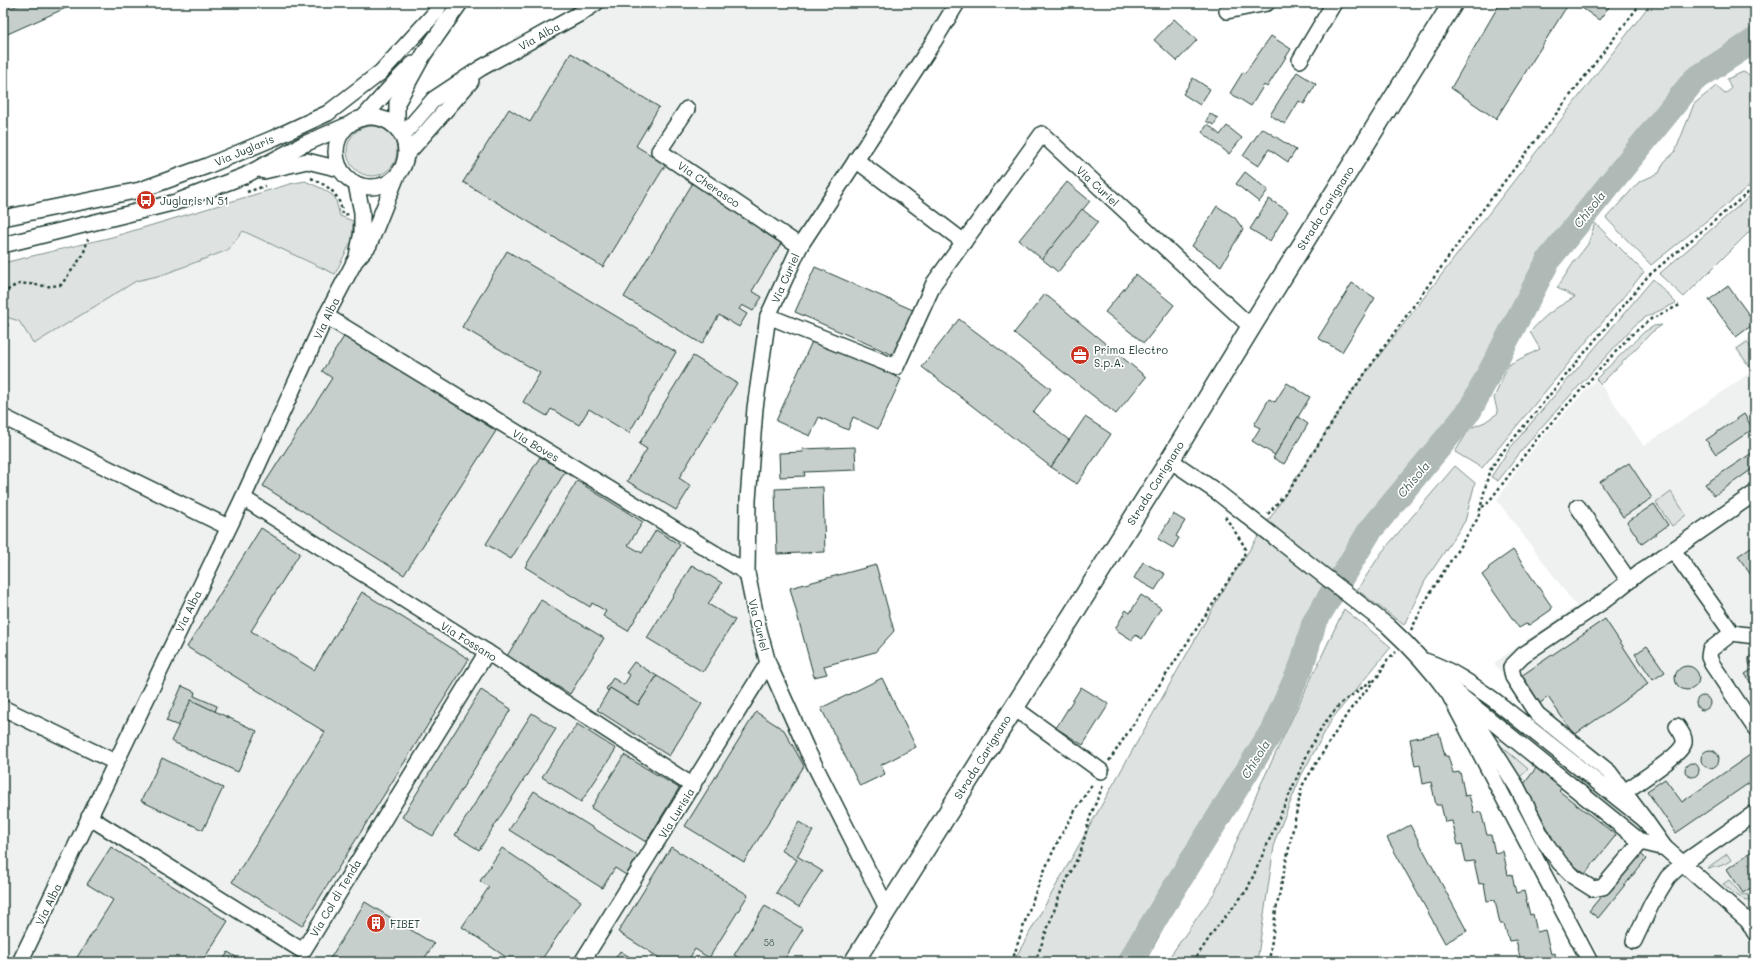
<svg xmlns="http://www.w3.org/2000/svg" width="1758" height="965" viewBox="0 0 1758 965" font-family="Mali,sans-serif">
<style>
.built{fill:#eef1f0}
.green{fill:#dee3e2;stroke:#7e908b}
.lines{fill:none;stroke-linecap:round;stroke-linejoin:round}
.stream{stroke:#758883;stroke-width:4}
.river{stroke:#afbab7;stroke-width:25}
.building{fill:#c7cfcc;stroke:#1f3d34}
.minor-casing{stroke:#1f3d34;stroke-width:18}
.major-casing{stroke:#1f3d34;stroke-width:22}
.path{stroke:#1f3d34;stroke-width:2.5;stroke-dasharray:3 3;stroke-linecap:butt}
.minor{stroke:#fff;stroke-width:15}
.major{stroke:#fff;stroke-width:19}
.labels{text-anchor:middle;dominant-baseline:central;stroke-width:3.5;stroke-linejoin:round;paint-order:stroke}
.number-label{font-size:9px;fill:#49625a}
.street-label{font-size:11px;fill:#1f3d34;stroke:#fff}
.poi-label{font-size:11px;fill:#1f3d34;stroke:#fff;text-anchor:start}
.water-label{font-size:12px;font-style:italic;fill:#4a625b;stroke:#fff}
</style>
<rect width="100%" height="100%" fill="#fff"/>
<filter id="ink" filterUnits="userSpaceOnUse"><feTurbulence type="fractalNoise" baseFrequency=".025" numOctaves="2"/><feDisplacementMap in="SourceGraphic" scale="8" xChannelSelector="R" yChannelSelector="G"/><feConvolveMatrix kernelMatrix="1 2 1 2 8 2 1 2 1" color-interpolation-filters="sRGB"/></filter>
<g filter="url(#ink)">
<g class="built">
<polygon points="596,3 957,3 800,246 768,316 748,500 758,626 887,908 854,962 3,962 3,316 19,321 34,344 136,281 162,275 228,250 243,231 335,274 355,261 396,178 402,171 407,154 481,68"/>
<polygon points="1755,334 1755,962 1602,962 1504,780 1495,746 1502,739 1514,748 1532,724 1532,716 1494,663 1576,606 1497,500 1521,464 1544,436 1595,380 1601,385 1644,446 1751,372 1735,348"/>
</g>
<g class="green">
<polygon points="1651,3 1755,3 1755,26 1694,80 1549,259 1470,410 1369,532 1314,623 1272,731 1145,962 1013,962 1219,597 1355,387"/>
<polygon points="1743,72 1752,76 1755,75 1755,182 1651,265 1606,218 1639,182 1659,173 1664,162 1675,152 1694,104 1716,86 1725,94 1731,89 1727,79"/>
<circle cx="372" cy="151" r="25"/>
<polygon points="305,181 323,189 335,197 340,216 353,221 352,240 335,274 243,231 228,250 162,275 136,281 34,344 19,321 3,316 3,263 112,237 290,184"/>
<polygon points="1755,192 1755,226 1684,297 1659,274"/>
<path d="M1595,223L1644,272L1482,468L1455,452L1470,428L1485,422L1498,413L1494,398L1508,365L1540,349L1530,332C1545,315 1555,308 1575,297L1557,288L1574,262L1588,244Z"/>
<polygon points="1653,279 1676,303 1646,317 1635,325 1535,434 1498,481 1491,477 1510,448"/>
<polygon points="1662,325 1652,332 1601,384 1596,379 1644,332 1654,326"/>
<polygon points="1747,342 1755,353 1755,374 1737,349"/>
<polygon points="1455,466 1475,483 1465,521 1425,581 1404,625 1357,590 1382,552"/>
<polygon points="1671,492 1686,515 1672,526 1656,503"/>
<polygon points="1344,609 1391,647 1332,719 1301,776 1275,840 1257,962 1166,962 1215,892 1261,784"/>
<polygon points="1500,745 1528,769 1520,777 1511,771 1497,748"/>
<path d="M1727,854L1731,860C1723,866 1718,867 1707,868Z"/>
<path d="M1729,880L1741,894L1744,895L1747,894L1751,900C1740,901 1731,890 1723,884Z"/>
</g>
<g class="lines">
<polyline class="stream" points="3,325 7,325"/>
<polyline class="river" points="1130,962 1139,945 1272,731 1302,665 1314,623 1369,532 1470,410 1549,259 1694,80 1755,40"/>
</g>
<g class="building">
<polygon points="23,3 77,3 3,36 3,11"/>
<polygon points="1500,3 1569,3 1496,119 1451,88"/>
<polygon points="1575,3 1612,3 1599,20"/>
<polygon points="1174,19 1197,40 1177,61 1154,40"/>
<polygon points="1271,36 1291,49 1267,87 1264,85 1251,106 1230,93 1243,72 1245,73"/>
<polygon points="571,53 659,107 636,146 666,164 603,267 463,182 509,109 530,122"/>
<polygon points="1297,72 1316,84 1304,104 1299,101 1285,124 1270,115"/>
<polygon points="1193,78 1210,89 1200,105 1183,94"/>
<polygon points="1210,114 1218,118 1214,125 1206,121"/>
<polygon points="1208,124 1220,135 1227,126 1242,138 1229,154 1202,132"/>
<polygon points="1262,128 1296,150 1288,162 1269,149 1258,166 1243,156"/>
<polygon points="1245,172 1268,190 1259,202 1236,184"/>
<polygon points="694,181 785,237 752,291 762,297 753,311 742,305 739,309 747,314 739,327 719,315 702,344 624,297"/>
<polygon points="1067,182 1090,201 1042,259 1019,240"/>
<polygon points="1269,199 1288,211 1270,241 1250,229"/>
<polygon points="1217,206 1235,218 1243,229 1221,266 1192,246"/>
<polygon points="1082,209 1098,222 1058,272 1042,259"/>
<polygon points="507,251 676,352 629,433 589,409 579,425 551,409 547,416 523,402 540,373 462,327"/>
<polygon points="815,267 913,310 893,355 795,312"/>
<polygon points="1136,274 1174,305 1144,343 1105,312"/>
<polygon points="1352,283 1375,298 1342,352 1318,338"/>
<polygon points="1728,286 1755,323 1736,337 1709,300"/>
<polygon points="1045,294 1146,377 1116,414 1014,333"/>
<polygon points="959,319 1051,389 1033,412 1069,440 1051,467 922,367"/>
<polygon points="345,335 496,431 404,575 263,486 332,378 322,371"/>
<polygon points="813,339 901,379 878,429 853,417 848,430 819,417 810,436 776,421"/>
<polygon points="693,356 737,383 679,478 691,486 676,510 627,481 647,449 639,444"/>
<polygon points="1287,383 1310,397 1275,455 1252,441 1260,428 1254,425 1269,399 1275,402"/>
<polygon points="1744,414 1753,429 1716,454 1706,440"/>
<polygon points="1085,417 1111,434 1077,484 1051,467"/>
<polygon points="1298,417 1308,424 1284,464 1273,458"/>
<polygon points="855,447 856,470 804,472 805,476 780,477 779,453 803,452 802,449"/>
<polygon points="1755,451 1755,467 1714,496 1705,484"/>
<polygon points="540,457 565,472 511,559 486,544"/>
<polygon points="1629,463 1652,498 1623,517 1600,482"/>
<polygon points="577,481 643,522 628,545 642,553 656,530 680,545 628,631 603,616 606,611 592,603 590,607 525,567"/>
<polygon points="823,487 825,552 777,554 775,489"/>
<polygon points="1654,504 1668,525 1642,544 1627,522"/>
<polygon points="1173,514 1185,521 1176,536 1179,538 1173,548 1158,539"/>
<polygon points="261,528 300,553 251,631 314,670 362,592 469,659 302,926 232,882 325,732 187,647"/>
<polygon points="1755,544 1755,581 1738,556"/>
<polygon points="1513,550 1552,607 1551,610 1529,625 1526,624 1519,628 1482,575 1488,570 1489,567"/>
<polygon points="1143,562 1165,574 1155,590 1134,578"/>
<polygon points="692,565 722,583 708,604 735,620 703,672 647,638"/>
<polygon points="876,565 894,631 875,652 824,666 827,674 814,677 790,588"/>
<polygon points="1141,595 1161,608 1142,639 1136,635 1132,640 1115,629 1126,610 1130,613"/>
<polygon points="541,600 604,638 570,694 507,656"/>
<polygon points="1605,619 1648,684 1574,735 1548,697 1539,704 1521,676"/>
<polygon points="1647,646 1665,672 1653,680 1635,654"/>
<polygon points="1755,651 1755,689 1745,674 1753,669 1749,663 1749,658"/>
<polygon points="634,662 657,676 638,705 610,688 608,691 606,689 613,678 624,685 630,675 626,673"/>
<circle cx="1687" cy="678" r="12"/>
<polygon points="657,676 702,704 669,756 597,710 610,688 638,705"/>
<polygon points="882,678 916,747 881,765 885,774 860,786 821,708"/>
<polygon points="182,686 195,692 194,696 217,706 215,712 191,700 179,726 166,721"/>
<polygon points="1081,687 1109,704 1083,745 1056,728"/>
<polygon points="481,690 511,709 433,836 402,817"/>
<circle cx="1703" cy="703" r="7"/>
<polygon points="191,700 257,731 238,772 171,741"/>
<polygon points="756,712 784,730 804,766 744,862 685,826"/>
<polygon points="532,713 556,729 479,850 455,835"/>
<polygon points="577,724 616,749 581,802 542,777"/>
<polygon points="1439,733 1445,756 1448,756 1453,773 1460,772 1465,796 1469,795 1474,813 1481,812 1487,835 1491,835 1495,853 1503,851 1508,875 1512,874 1516,893 1524,891 1530,915 1533,914 1537,932 1545,930 1551,954 1555,953 1556,962 1521,962 1516,940 1509,941 1504,924 1500,924 1495,900 1487,901 1484,883 1479,884 1474,861 1466,862 1462,844 1458,845 1452,821 1445,822 1441,805 1436,805 1431,782 1423,784 1420,765 1415,766 1410,739"/>
<circle cx="1710" cy="759" r="9"/>
<polygon points="624,755 679,788 646,842 591,808"/>
<polygon points="1750,755 1755,762 1755,779 1676,833 1647,791 1665,779 1682,802"/>
<polygon points="162,758 223,788 203,830 141,801"/>
<circle cx="1692" cy="770" r="7"/>
<polygon points="1536,768 1562,788 1559,791 1616,835 1585,874 1562,856 1524,784"/>
<polygon points="534,791 638,856 626,875 615,868 602,888 509,830"/>
<polygon points="799,822 813,831 797,856 822,871 799,907 776,893 797,860 781,850"/>
<polygon points="1410,825 1467,931 1445,943 1387,838"/>
<polygon points="111,847 228,921 202,962 74,962 113,900 87,884"/>
<polygon points="671,847 748,895 709,958 695,949 687,962 666,962 618,932"/>
<polygon points="502,848 581,901 540,962 513,962 462,927 489,887 480,881"/>
<polygon points="1755,849 1755,885 1743,893 1727,869"/>
<polygon points="1638,851 1646,859 1598,918 1589,911"/>
<polygon points="365,902 434,944 422,962 328,962"/>
<polygon points="765,906 803,929 783,962 746,962 734,955"/>
<polygon points="620,951 638,962 613,962"/>
<polygon points="228,952 244,962 222,962"/>
</g>
<g class="lines">
<g class="minor-casing">
<g id="minor">
<polyline points="1227,11 1267,3"/>
<polyline points="1300,60 1334,3"/>
<polyline points="687,109 659,151 800,246"/>
<circle cx="371" cy="152" r="35"/>
<polyline points="363,118 397,80 413,64"/>
<polyline points="397,127 397,103 424,54 460,3"/>
<polyline points="403,135 434,99 481,68 581,13 596,3"/>
<polyline points="407,154 471,81"/>
<polyline points="856,160 964,242"/>
<polyline points="264,171 307,161 340,169"/>
<polyline points="356,184 362,212 362,232 357,256"/>
<polyline points="3,218 140,190 207,166 274,138 328,113 381,72 436,12 440,3"/>
<polyline points="3,245 176,202 244,176 302,145 348,125"/>
<polyline points="326,316 747,573"/>
<polyline points="768,316 896,367 934,283 1042,134 1251,327"/>
<polyline points="3,417 228,527"/>
<path d="M1170,460L1217,492L1388,626C1411,647 1431,669 1449,694L1590,962"/>
<polyline points="243,498 487,652 693,786"/>
<polyline points="1578,507 1629,581"/>
<polyline points="1673,550 1755,493"/>
<polyline points="1732,633 1755,636"/>
<path d="M1425,661C1450,669 1473,685 1494,700L1645,820L1665,848"/>
<polyline points="1447,685 1641,842 1665,848 1748,921 1755,933"/>
<polyline points="1472,705 1475,721 1517,787 1544,841 1560,863 1574,877 1593,889 1603,887 1641,842"/>
<polyline points="1013,707 1101,771"/>
<polyline points="3,708 115,762"/>
<path d="M1624,792C1636,784 1681,755 1684,743C1685,736 1680,731 1677,726"/>
<polyline points="89,817 303,951 487,652"/>
<polyline points="1645,820 1609,772 1537,714 1513,677 1511,667 1523,655 1605,600 1641,571 1673,550 1732,633 1710,650 1709,657 1712,664 1755,728"/>
<polyline points="887,908 807,750 768,663 758,626 747,573 748,500 755,408 768,316 800,246 934,41 957,3"/>
<polyline points="1634,941 1652,903 1668,877 1682,864 1755,813"/>
<polyline points="20,962 243,498 326,316 355,261 369,245 396,178"/>
<polyline points="582,962 768,663"/>
</g>
</g>
<g class="major-casing">
<polyline id="major" points="854,962 1170,460 1251,327 1453,3"/>
</g>
<g class="path">
<path d="M311,178C330,187 339,193 343,215L349,214"/>
<polyline points="247,192 265,186"/>
<path d="M3,295C18,279 26,284 45,286C50,287 55,285 61,285L83,255L88,239"/>
<polyline points="1482,507 1487,504 1540,435 1630,336 1651,319 1680,305"/>
<polyline points="1268,514 1292,486 1351,393 1478,216 1641,3"/>
<polyline points="1411,630 1430,593 1478,518 1489,472 1500,455 1648,276 1755,187"/>
<polyline points="1109,761 1244,557 1245,547 1224,515"/>
<path d="M1012,962C1027,913 1045,861 1072,816C1078,805 1086,794 1093,783"/>
<polyline points="1035,962 1061,892 1081,851 1090,817 1104,783"/>
<polyline points="1193,962 1216,928 1247,890 1310,748 1323,725 1340,704 1374,679"/>
<polyline points="1269,962 1276,910 1302,786 1349,711 1378,676 1388,659 1396,652"/>
</g>
<use href="#minor" class="minor"/>
<use href="#major" class="major"/>
</g>
</g>
<defs>
<g id="bus-disc" transform="scale(1)"><circle r="9.5" fill="#c8321e" stroke="#fff"/><path d="M-5-6H5V4H4V6H2V4H-2V6H-4V4H-5ZM-3.5-4V0h7V-4ZM-3.5 1.2v1.5H-2V1.2ZM2 1.2v1.5H3.5V1.2Z" fill="#fff"/></g>
<g id="office-disc" transform="scale(1)"><circle r="9.5" fill="#c8321e" stroke="#fff"/><path d="M-6-3h4V-5.5h4V-3h4V5H-6ZM-1-4.5V-3h2v-1.5ZM-6 0V1H6V0Z" fill="#fff"/></g>
<g id="building-disc" transform="scale(1)"><circle r="9.5" fill="#c8321e" stroke="#fff"/><path d="M-4-6H4V6H1V3H-1V6H-4ZM-2.5-4.3h1.7v1.8h-1.7ZM.8-4.3h1.7v1.8H.8ZM-2.5-1h1.7V.8h-1.7ZM.8-1h1.7V.8H.8Z" fill="#fff"/></g>
</defs>
<g fill-rule="evenodd">
<use href="#bus-disc" x="146" y="200"/>
<use href="#office-disc" x="1080" y="355"/>
<use href="#building-disc" x="376" y="923"/>
</g>
<g class="labels">
<g class="number-label">
<text x="769" y="942">58</text>
</g>
<g class="street-label">
<text transform="translate(539 36) rotate(-29)">Via Alba</text>
<text transform="translate(244 150) rotate(-23)">Via Juglaris</text>
<text transform="translate(709 184) rotate(34)">Via Cherasco</text>
<text transform="translate(1098 186) rotate(43)">Via Curiel</text>
<text transform="translate(1325 208) rotate(-58)">Strada Carignano</text>
<text transform="translate(785 278) rotate(-66)">Via Curiel</text>
<text transform="translate(326 318) rotate(-64)">Via Alba</text>
<text transform="translate(536 445) rotate(31)">Via Boves</text>
<text transform="translate(1155 483) rotate(-58)">Strada Carignano</text>
<text transform="translate(188 611) rotate(-64)">Via Alba</text>
<text transform="translate(759 625) rotate(76)">Via Curiel</text>
<text transform="translate(469 641) rotate(32)">Via Fossano</text>
<text transform="translate(982 757) rotate(-58)">Strada Carignano</text>
<text transform="translate(676 813) rotate(-58)">Via Lurisia</text>
<text transform="translate(335 898) rotate(-59)">Via Col di Tenda</text>
<text transform="translate(48 904) rotate(-64)">Via Alba</text>
</g>
<g class="poi-label">
<text x="160" y="200">Juglaris N 51</text>
<text x="1094" y="349">Prima Electro<tspan x="1094" dy="13">S.p.A.</tspan></text>
<text x="390" y="923">FIBET</text>
</g>
<g class="water-label">
<text transform="translate(1589 209) rotate(-51)">Chisola</text>
<text transform="translate(1413 479) rotate(-50)">Chisola</text>
<text transform="translate(1255 759) rotate(-58)">Chisola</text>
</g>
</g>
<rect width="1758" height="965" fill="none" stroke="#fff" stroke-width="16"/>
<rect x="8" y="8" width="1742" height="949" fill="none" stroke="#1f3d34" stroke-width="1.5" filter="url(#ink)"/>
</svg>
